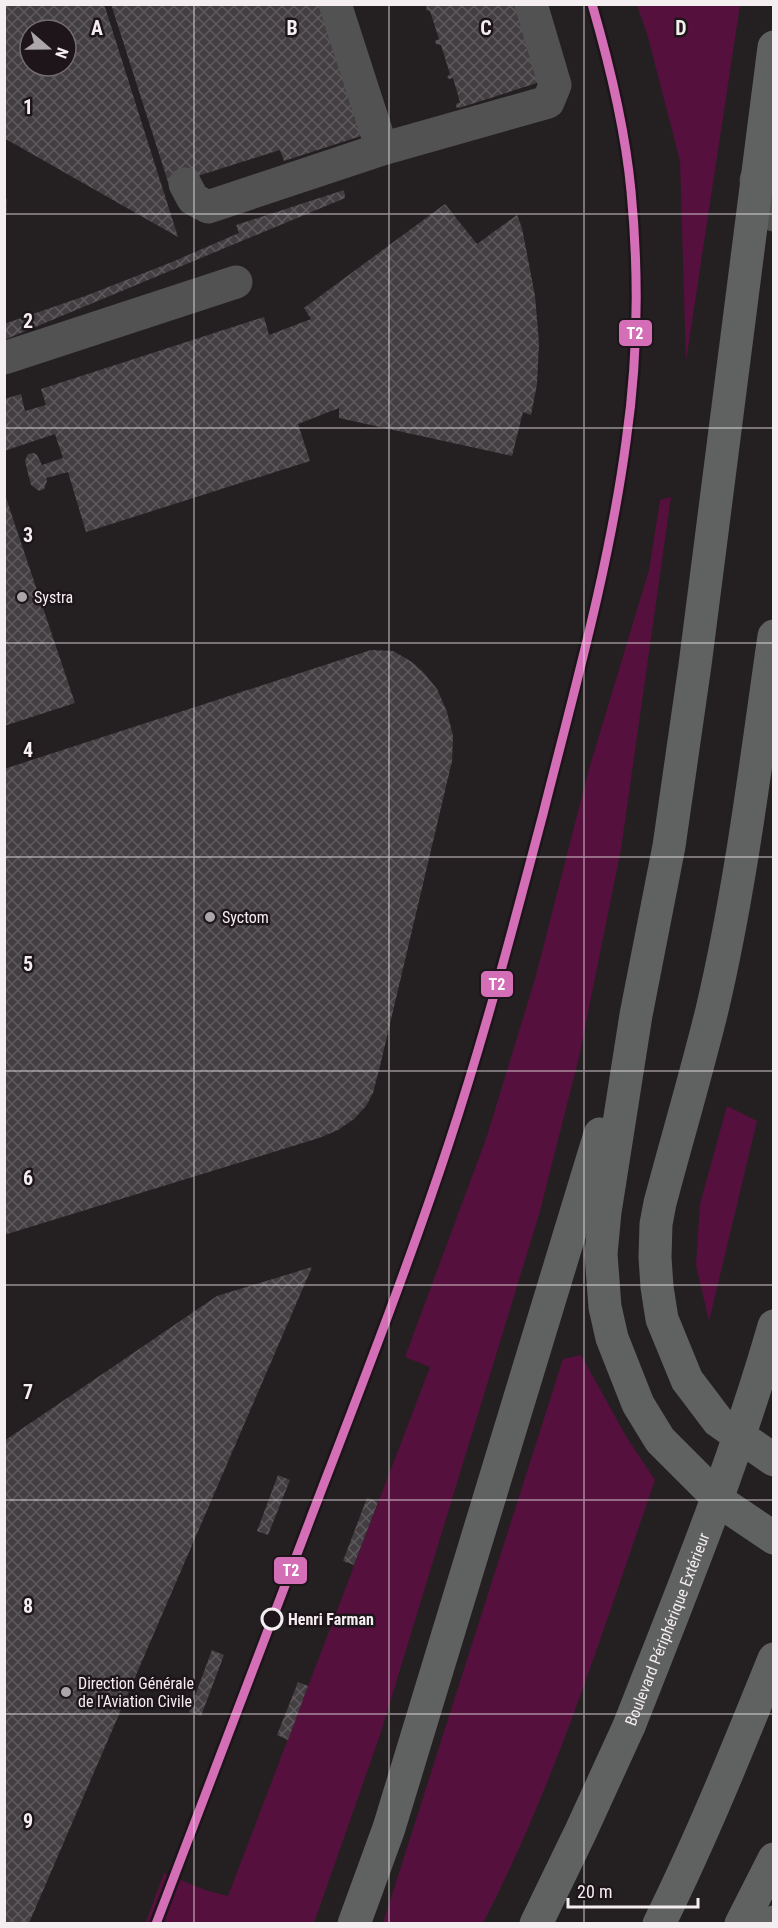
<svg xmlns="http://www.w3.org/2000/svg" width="778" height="1928" viewBox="0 0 778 1928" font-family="'Roboto Condensed',sans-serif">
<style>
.grass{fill:#55103d}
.building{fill:url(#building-cross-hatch);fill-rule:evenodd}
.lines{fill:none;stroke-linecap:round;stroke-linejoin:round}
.minor{stroke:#525252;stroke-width:33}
.highway{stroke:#606161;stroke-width:33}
.highway-bridge{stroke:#606161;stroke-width:33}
.tram-1-casing{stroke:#1d1519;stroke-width:14}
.tram-1{stroke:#d46eb7;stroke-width:9}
.grid{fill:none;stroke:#f4eef1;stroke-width:1.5;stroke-opacity:0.55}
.poi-dot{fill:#aba6a9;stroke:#1d1519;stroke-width:2}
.stop-dot{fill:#1d1519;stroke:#f4eef1;stroke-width:3}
.labels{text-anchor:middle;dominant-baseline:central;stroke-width:5;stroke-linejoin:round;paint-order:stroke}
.poi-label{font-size:16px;fill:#f4eef1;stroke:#1d1519;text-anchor:start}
.stop-label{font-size:16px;font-weight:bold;fill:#f4eef1;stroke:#1d1519;text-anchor:start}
.street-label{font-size:16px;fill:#f4eef1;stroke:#1d1519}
.grid-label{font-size:20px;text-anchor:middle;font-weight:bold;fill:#f4eef1;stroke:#1d1519;stroke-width:5;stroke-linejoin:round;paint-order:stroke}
.line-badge{stroke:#1d1519;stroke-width:2}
.badge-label{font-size:16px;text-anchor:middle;font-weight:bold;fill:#fff}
</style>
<defs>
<pattern id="building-cross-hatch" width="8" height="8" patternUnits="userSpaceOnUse" patternTransform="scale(1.5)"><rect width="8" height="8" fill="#423e41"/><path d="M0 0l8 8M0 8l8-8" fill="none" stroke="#5e5a5d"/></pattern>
</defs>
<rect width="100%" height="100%" fill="#242022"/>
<g class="grass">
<polygon points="637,5 740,5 686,361 680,161 648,37"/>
<polygon points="671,497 621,849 579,1057 540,1211 380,1735 314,1923 145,1924 164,1873 205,1890 228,1896 430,1367 405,1357 487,1136 535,979 589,769 649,570 660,500"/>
<polygon points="727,1106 757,1121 709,1321 696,1265 700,1204"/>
<path d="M581,1355L627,1438L655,1480C603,1630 556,1782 483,1923H383L563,1359Z"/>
</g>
<g class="building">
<path d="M4,4H104L178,237L4,138ZM30,30H66V66H30Z"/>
<polygon points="111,4 319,4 361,136 284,161 280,150 169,185"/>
<polygon points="427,4 516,4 540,82 459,108 456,107 456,104 460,102 453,78 449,79 447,77 450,74 441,45 436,44 435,41 439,39 430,11 426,10"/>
<polygon points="344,190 345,198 4,340 4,324 88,295 172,262 239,233 236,225"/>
<polygon points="4,192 7,201 6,218 4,218"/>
<polygon points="445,204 477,244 517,215 522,228 535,296 539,343 537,384 531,415 523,412 512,456 339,418 339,408 298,424 310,461 86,532 68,472 46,478 47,481 44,489 39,491 31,485 25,461 28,454 34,453 37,455 42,465 63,458 55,434 4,451 4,399 21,394 25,411 46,405 41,389 264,317 269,335 311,319 304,308"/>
<polygon points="4,492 75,703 4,726"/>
<polygon points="371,650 393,651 412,662 424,673 437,689 447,712 453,736 452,761 380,1066 373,1093 366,1106 354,1119 338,1130 319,1138 4,1235 4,769"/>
<polygon points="312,1267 29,1923 4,1923 4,1441 217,1296"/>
<polygon points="278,1475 290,1480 268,1535 257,1531"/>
<polygon points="367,1498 378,1502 354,1565 343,1561"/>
<polygon points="212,1650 224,1655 201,1716 189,1712"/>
<polygon points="298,1682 308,1686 288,1740 277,1735"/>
</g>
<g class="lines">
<g class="minor">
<polyline points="335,4 382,149"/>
<polyline points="756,180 774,215"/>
<polyline points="185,184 193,199 208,207 382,149 548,102 555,85 531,4"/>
<polyline points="4,358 236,282"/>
</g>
<g class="highway">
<polyline points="774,47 695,665 669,846 636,1015 605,1212 601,1254 605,1307 612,1338 638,1404 660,1440 725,1505 774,1538"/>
<path d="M774,636C756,761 741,887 712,1010C696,1075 677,1139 660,1203L656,1224L655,1257L657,1287L662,1319L687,1380L718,1421L774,1460"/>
<polyline points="354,1924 389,1828 600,1134"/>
<polyline points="536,1924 581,1831 629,1726"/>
<path d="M659,1924C702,1837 738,1748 774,1659"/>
<polyline points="741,1924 774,1859"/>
<polyline points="771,1924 774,1922"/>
</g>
<path class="highway-bridge" id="s1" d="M629,1726C681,1594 735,1462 774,1326"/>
<g class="tram-1-casing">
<path id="tram-1" d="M156,1924C207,1789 258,1654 310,1520C358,1395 407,1270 449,1143C485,1034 514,924 543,814C574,691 609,568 626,442C638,359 639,274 631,191C625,127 610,66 592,4"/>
</g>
<use href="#tram-1" class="tram-1"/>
</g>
<path class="grid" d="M194,4V1924M389,4V1924M584,4V1924M4,214H774M4,428H774M4,643H774M4,857H774M4,1071H774M4,1285H774M4,1500H774M4,1714H774"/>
<g class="poi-dot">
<circle cx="22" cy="597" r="6"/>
<circle cx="210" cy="917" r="6"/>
<circle cx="66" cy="1692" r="6"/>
</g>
<circle class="stop-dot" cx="272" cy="1619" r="10"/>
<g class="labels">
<g class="poi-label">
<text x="34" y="597">Systra</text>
<text x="222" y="917">Syctom</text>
<text x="78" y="1683">Direction Générale<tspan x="78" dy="18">de l'Aviation Civile</tspan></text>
</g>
<g class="stop-label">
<text x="288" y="1619">Henri Farman</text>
</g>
<g class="street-label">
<text stroke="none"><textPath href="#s1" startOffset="104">Boulevard Périphérique Extérieur</textPath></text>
</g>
</g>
<g class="grid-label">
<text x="97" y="35">A</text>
<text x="292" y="35">B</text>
<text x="486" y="35">C</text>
<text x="681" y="35">D</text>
<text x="28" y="114">1</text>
<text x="28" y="328">2</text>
<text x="28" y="542">3</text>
<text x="28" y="757">4</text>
<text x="28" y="971">5</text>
<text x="28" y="1185">6</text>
<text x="28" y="1399">7</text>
<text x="28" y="1613">8</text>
<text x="28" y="1828">9</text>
</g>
<g class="line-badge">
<rect x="618" y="319" width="35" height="28" rx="6" fill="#d46eb7"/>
<rect x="480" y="970" width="34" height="28" rx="6" fill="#d46eb7"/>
<rect x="273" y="1556" width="35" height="29" rx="6" fill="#d46eb7"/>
</g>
<g class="badge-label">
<text x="635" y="339">T2</text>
<text x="497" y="990">T2</text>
<text x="291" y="1576">T2</text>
</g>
<rect width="778" height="1928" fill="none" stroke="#f4eef1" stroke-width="12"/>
<g transform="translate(48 48) rotate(110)"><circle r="28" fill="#1d1519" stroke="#736c6f" stroke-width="1.5"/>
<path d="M0-4.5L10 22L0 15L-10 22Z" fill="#aba6a9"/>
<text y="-9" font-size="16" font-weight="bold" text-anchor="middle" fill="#f4eef1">N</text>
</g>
<path d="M568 1898v9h130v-9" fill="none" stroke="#f4eef1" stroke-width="3"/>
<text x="577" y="1898" font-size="18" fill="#f4eef1" stroke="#1d1519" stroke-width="4.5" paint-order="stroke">20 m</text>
</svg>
